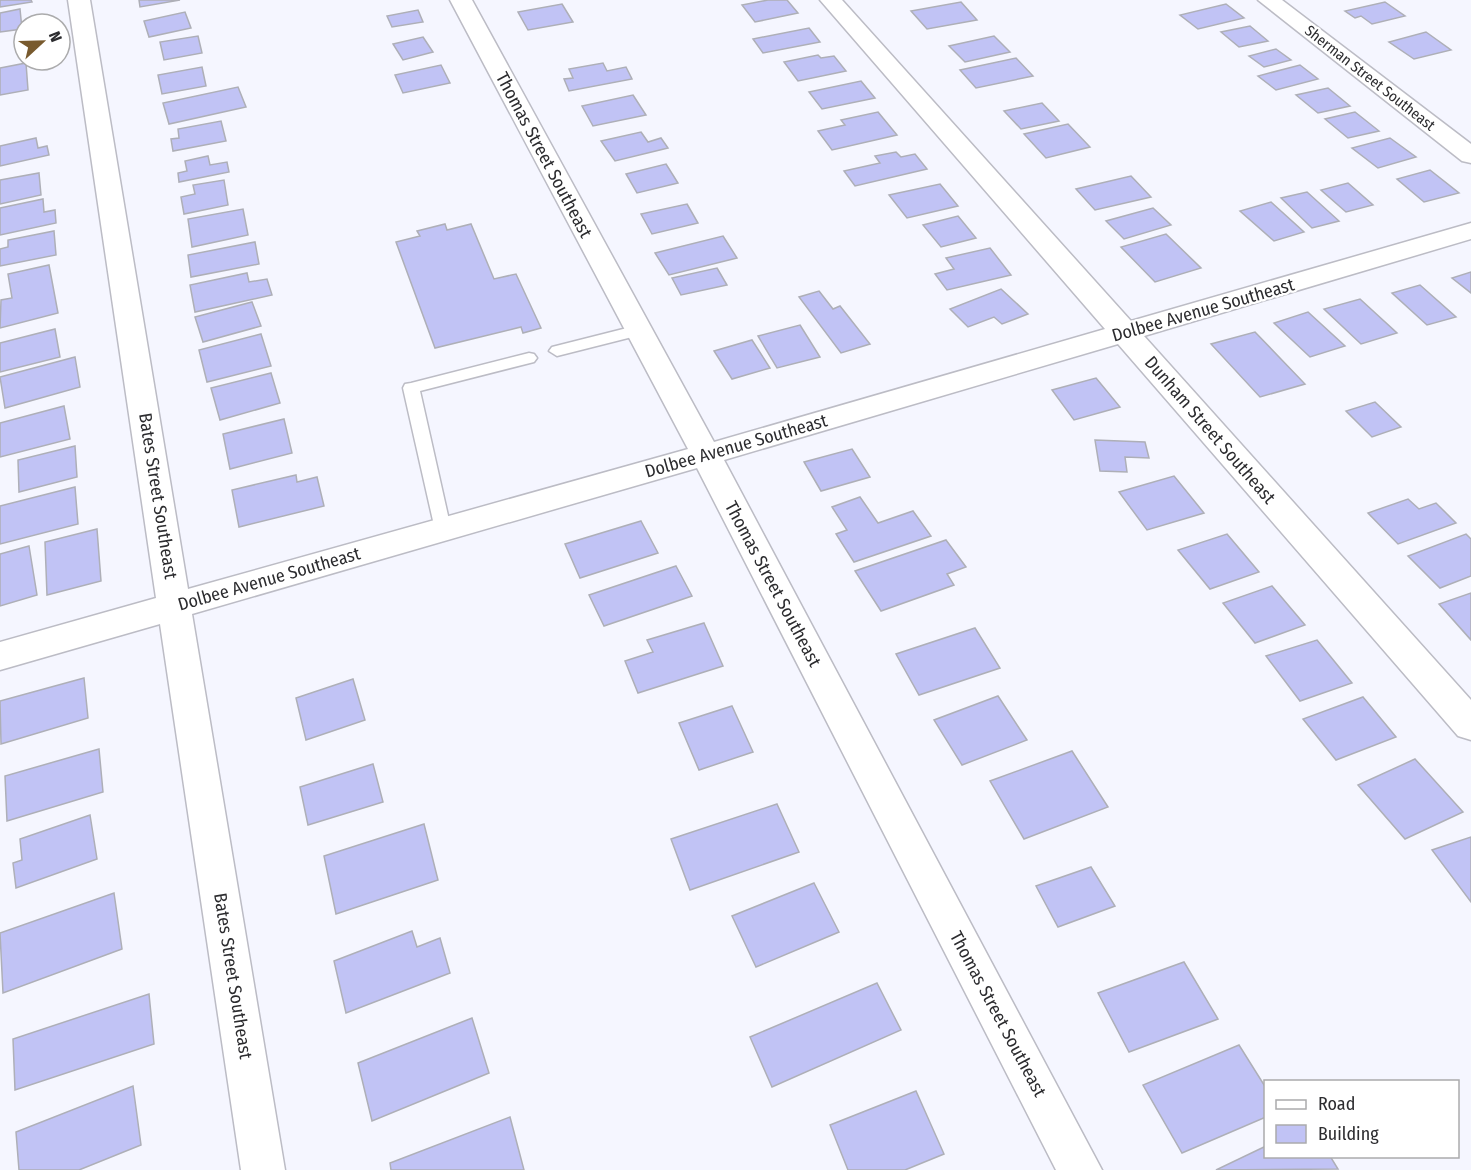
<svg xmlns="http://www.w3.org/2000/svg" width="1471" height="1170" viewBox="0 0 1471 1170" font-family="'Fira Sans Condensed',sans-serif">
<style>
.building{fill:#c1c3f5;stroke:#aeafb7;stroke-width:1.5}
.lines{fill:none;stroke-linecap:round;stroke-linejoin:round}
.lane-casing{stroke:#bcbcc5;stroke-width:3}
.street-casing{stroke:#bcbcc5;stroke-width:3}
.lane{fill:#fff;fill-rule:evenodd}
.street{fill:#fff;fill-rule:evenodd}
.labels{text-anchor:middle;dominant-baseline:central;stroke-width:4.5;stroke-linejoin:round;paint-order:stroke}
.far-street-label{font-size:15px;fill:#2c2c2f;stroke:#fff}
.street-label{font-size:18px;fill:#2c2c2f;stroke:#fff}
</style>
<rect width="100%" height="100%" fill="#f5f6ff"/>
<g class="building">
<polygon points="0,0 31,0 32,2 0,7"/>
<polygon points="139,0 180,0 140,7"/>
<polygon points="768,0 787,0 798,13 755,22 742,5"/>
<polygon points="961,2 977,20 927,29 911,11"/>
<polygon points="1385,2 1405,16 1372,24 1361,16 1355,18 1345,11"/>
<polygon points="562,4 573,22 528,30 518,12"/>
<polygon points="1226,4 1244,18 1198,29 1180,15"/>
<polygon points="20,9 22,29 0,32 0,13"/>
<polygon points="418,10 423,22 392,27 387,16"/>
<polygon points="185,12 191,28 149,37 144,21"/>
<polygon points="1250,26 1268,41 1239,47 1221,32"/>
<polygon points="809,28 820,42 763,53 753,39"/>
<polygon points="1426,32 1451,50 1414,59 1389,42"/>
<polygon points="198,36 202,53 164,60 160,42"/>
<polygon points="994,36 1010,52 965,62 949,46"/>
<polygon points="423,37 433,52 403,60 393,44"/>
<polygon points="1276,49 1291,60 1264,67 1249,56"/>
<polygon points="818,55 821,58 834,56 846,71 798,81 784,62"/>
<polygon points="1016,58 1033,76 976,88 960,70"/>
<polygon points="26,63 28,90 0,95 0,68"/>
<polygon points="603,63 607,71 626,67 632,79 569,91 564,79 573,78 569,69"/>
<polygon points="441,65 450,83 403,93 395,75"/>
<polygon points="1300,65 1318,79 1276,90 1258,76"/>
<polygon points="202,67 206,86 162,94 158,75"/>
<polygon points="861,81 875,98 822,109 809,92"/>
<polygon points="238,87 246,107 169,124 163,103"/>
<polygon points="1328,88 1350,106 1318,113 1296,95"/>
<polygon points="633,95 646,115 593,126 582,106"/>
<polygon points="1042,103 1059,121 1021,129 1004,111"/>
<polygon points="878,112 897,135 832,150 818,131 845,125 841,120"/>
<polygon points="1355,112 1379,131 1348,138 1325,119"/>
<polygon points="221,121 226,141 173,151 171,139 179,138 178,129"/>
<polygon points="1068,124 1090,147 1046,158 1024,134"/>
<polygon points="641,132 648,142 661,138 668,148 615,161 601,141"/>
<polygon points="36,138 38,148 47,146 49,155 0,166 0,146"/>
<polygon points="1390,138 1416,157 1378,168 1352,148"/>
<polygon points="896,152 901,157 915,154 927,169 855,186 844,171 880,163 875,156"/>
<polygon points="208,156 210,165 227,162 229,172 179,182 178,173 187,171 185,161"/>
<polygon points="666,164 678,183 637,193 626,174"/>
<polygon points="1430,170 1459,193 1424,202 1397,179"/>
<polygon points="39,173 41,195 0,204 0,180"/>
<polygon points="1131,176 1151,197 1095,210 1076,189"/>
<polygon points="224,180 228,205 184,214 181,197 195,194 193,185"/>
<polygon points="1348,183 1373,205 1346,212 1321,190"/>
<polygon points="940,184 958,206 907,218 889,195"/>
<polygon points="1307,192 1339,221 1312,228 1281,198"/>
<polygon points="43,199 44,212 55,210 56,223 0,235 0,208"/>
<polygon points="1271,202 1304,232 1274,241 1240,211"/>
<polygon points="687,204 698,223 652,234 641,214"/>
<polygon points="1153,208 1171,225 1124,239 1106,221"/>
<polygon points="243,209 248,235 192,247 188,219"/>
<polygon points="958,216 976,238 941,247 923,225"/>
<polygon points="445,224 447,230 471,224 494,279 516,274 541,328 523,333 521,327 435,348 396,242 420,236 417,231"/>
<polygon points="54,231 56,255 0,266 0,249 8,247 8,240"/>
<polygon points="1166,234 1201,268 1155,282 1121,247"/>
<polygon points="723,236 737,258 669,275 655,253"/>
<polygon points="255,242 259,264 191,277 188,255"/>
<polygon points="990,248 1011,275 947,290 935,274 954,269 946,258"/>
<polygon points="49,265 58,313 0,328 1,300 12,298 8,274"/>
<polygon points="717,268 727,285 681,295 672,278"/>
<polygon points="1471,272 1471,293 1452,278"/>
<polygon points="247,273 249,282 267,279 272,295 195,312 190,285"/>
<polygon points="1420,285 1456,317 1427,325 1392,293"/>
<polygon points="1001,289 1028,314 1002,324 994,317 968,327 950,309"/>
<polygon points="819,291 833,309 840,306 870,344 841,353 799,297"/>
<polygon points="1360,299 1397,333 1361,344 1324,309"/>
<polygon points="252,302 261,326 203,342 195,317"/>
<polygon points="1308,312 1345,346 1310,357 1274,323"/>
<polygon points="800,325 820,357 777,368 758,336"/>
<polygon points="55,329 60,357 0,372 0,343"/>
<polygon points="1255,332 1305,384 1260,397 1211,344"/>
<polygon points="261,334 271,366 207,382 199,350"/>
<polygon points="752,340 770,368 732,379 714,351"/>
<polygon points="75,357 80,387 5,408 0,377"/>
<polygon points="271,373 280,403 220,420 211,388"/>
<polygon points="1096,378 1120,407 1074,420 1052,390"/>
<polygon points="1375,402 1401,427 1372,437 1346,411"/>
<polygon points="64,406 70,439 0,457 0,423"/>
<polygon points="284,419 292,453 230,469 223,434"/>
<polygon points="1095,440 1145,442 1149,458 1125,457 1127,472 1100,471"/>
<polygon points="75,446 77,477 19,492 18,460"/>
<polygon points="852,449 870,477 821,491 804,462"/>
<polygon points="296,475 297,482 317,477 324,506 239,527 232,490"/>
<polygon points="1174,476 1204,513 1147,530 1119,492"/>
<polygon points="75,487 78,524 0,544 0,506"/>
<polygon points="860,497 878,523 913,511 931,536 854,562 836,534 847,530 832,507"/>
<polygon points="1408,499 1419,509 1436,503 1456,523 1398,544 1368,513"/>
<polygon points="641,521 658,553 580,578 565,544"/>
<polygon points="97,529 101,581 47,595 45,542"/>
<polygon points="1227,534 1259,572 1210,589 1178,550"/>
<polygon points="1466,534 1471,539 1471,576 1440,588 1408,556"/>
<polygon points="946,540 966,567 947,574 954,585 881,611 855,571"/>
<polygon points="29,546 37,595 0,606 0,554"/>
<polygon points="676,566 692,596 604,626 589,595"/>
<polygon points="1272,586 1305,625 1255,643 1223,603"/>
<polygon points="1471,593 1471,640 1439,604"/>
<polygon points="704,623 723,666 638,693 625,661 653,652 647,640"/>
<polygon points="975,628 1000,668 919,695 896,654"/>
<polygon points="1317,640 1352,683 1300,701 1266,656"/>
<polygon points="84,678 88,718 1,744 0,701"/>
<polygon points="353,679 365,720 306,740 296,698"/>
<polygon points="998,696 1027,740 962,765 934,720"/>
<polygon points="1363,697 1396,737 1336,760 1303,719"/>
<polygon points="732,706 753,752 699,770 679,723"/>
<polygon points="99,749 103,792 7,821 5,776"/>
<polygon points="1072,751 1108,807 1024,839 990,781"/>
<polygon points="1415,759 1463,812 1405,839 1358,785"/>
<polygon points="373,764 383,802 308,825 300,787"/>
<polygon points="777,804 799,852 690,890 671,839"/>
<polygon points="90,815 97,859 16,888 13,863 22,860 20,839"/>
<polygon points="424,824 438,880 336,914 324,856"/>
<polygon points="1471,837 1471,902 1432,850"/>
<polygon points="1091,867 1115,906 1058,927 1036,886"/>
<polygon points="814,883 839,932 756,967 732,916"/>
<polygon points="114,893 122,949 3,993 0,933"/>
<polygon points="412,931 417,947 440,938 450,973 346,1013 334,961"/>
<polygon points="1184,962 1218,1019 1129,1052 1098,993"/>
<polygon points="877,983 901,1030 772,1087 750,1037"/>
<polygon points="149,994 154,1044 15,1090 13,1039"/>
<polygon points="472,1018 489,1073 372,1121 358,1063"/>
<polygon points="1239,1045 1266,1088 1266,1117 1182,1153 1143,1085"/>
<polygon points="133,1086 141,1145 79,1170 19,1170 16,1132"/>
<polygon points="916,1091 944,1154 905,1170 848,1170 830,1125"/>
<polygon points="510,1117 524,1170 391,1170 390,1163"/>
<polygon points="1266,1146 1266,1156 1330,1156 1338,1169 1216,1170"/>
</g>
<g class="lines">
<g class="lane-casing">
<g id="lane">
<polygon points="639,325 647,330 644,334 557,356 549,351 552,347"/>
<polygon points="529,353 534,354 537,358 534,362 420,391 451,529 448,534 442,536 436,534 403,388 405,384 411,383"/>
</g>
</g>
<g class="street-casing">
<g id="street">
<polygon points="68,0 90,0 188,589 688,449 450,0 472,0 714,442 1105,329 820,0 842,0 1131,321 1471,223 1471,239 1144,336 1471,700 1471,740 1458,736 1118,344 724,460 1102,1170 1056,1170 697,468 192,614 285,1170 241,1170 160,624 0,670 0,642 156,598"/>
<polygon points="1258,0 1282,0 1471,144 1471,163 1462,161"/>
</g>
</g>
<use href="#lane" class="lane"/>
<use href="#street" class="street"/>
</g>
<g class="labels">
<g class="far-street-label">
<text transform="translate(1370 78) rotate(38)">Sherman Street Southeast</text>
</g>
<g class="street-label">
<text transform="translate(544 155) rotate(62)">Thomas Street Southeast</text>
<text transform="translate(1203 310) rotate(-16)">Dolbee Avenue Southeast</text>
<text transform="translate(1210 430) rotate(49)">Dunham Street Southeast</text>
<text transform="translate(736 446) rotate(-16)">Dolbee Avenue Southeast</text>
<text transform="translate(158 496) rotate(81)">Bates Street Southeast</text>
<text transform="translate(269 579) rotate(-16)">Dolbee Avenue Southeast</text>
<text transform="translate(773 584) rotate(62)">Thomas Street Southeast</text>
<text transform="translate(233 976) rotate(81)">Bates Street Southeast</text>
<text transform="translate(998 1014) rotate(62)">Thomas Street Southeast</text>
</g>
</g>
<rect x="1264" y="1080" width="195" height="78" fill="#ffffff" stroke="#ababac" stroke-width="1.5"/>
<rect x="1276" y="1100" width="30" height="9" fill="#ffffff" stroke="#ababac" stroke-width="1.5"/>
<text x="1318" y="1110" font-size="18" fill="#2c2c2f">Road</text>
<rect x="1276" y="1125" width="30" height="18" fill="#c1c3f5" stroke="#ababac" stroke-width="1.5"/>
<text x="1318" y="1140" font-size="18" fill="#2c2c2f">Building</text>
<g transform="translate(42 42) rotate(68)"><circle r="28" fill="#ffffff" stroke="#ababac" stroke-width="1.5"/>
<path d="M0-4.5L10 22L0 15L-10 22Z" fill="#785a2e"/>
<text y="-9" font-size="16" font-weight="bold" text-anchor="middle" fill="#2c2c2f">N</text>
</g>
</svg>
